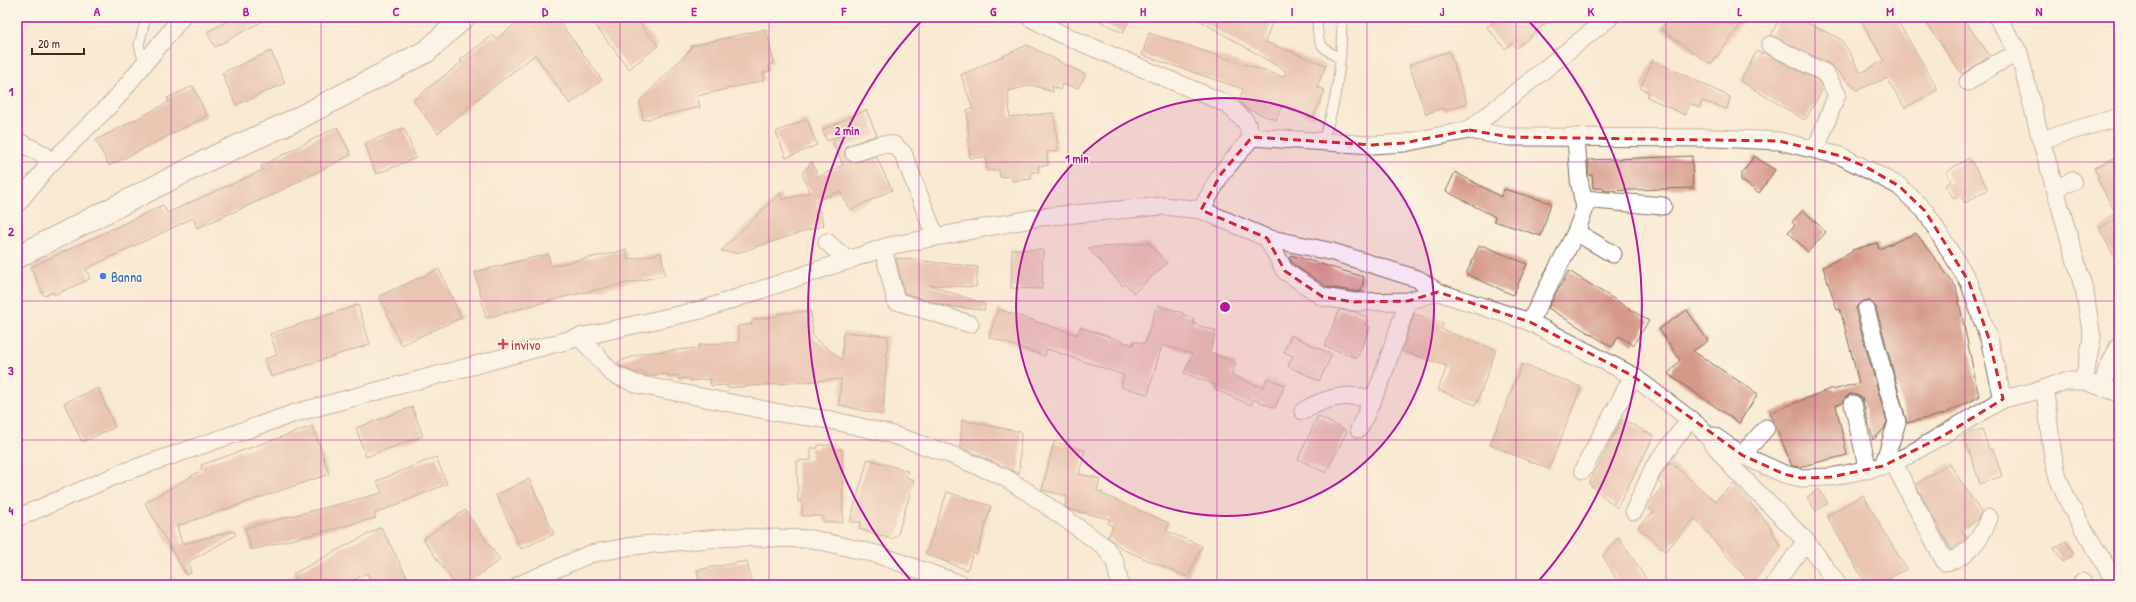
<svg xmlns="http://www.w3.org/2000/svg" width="2136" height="602" viewBox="0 0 2136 602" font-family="'Patrick Hand',sans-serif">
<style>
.building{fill:#d59989}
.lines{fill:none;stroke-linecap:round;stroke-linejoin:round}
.lane-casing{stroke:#7e6d5e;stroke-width:11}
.street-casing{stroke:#7e6d5e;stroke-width:19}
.secondary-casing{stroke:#7e6d5e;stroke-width:24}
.lane{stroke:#fff;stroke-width:9}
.street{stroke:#fff;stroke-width:17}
.secondary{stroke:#fff;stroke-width:22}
.marked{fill:none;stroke:#d62828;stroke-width:3;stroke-dasharray:8 5;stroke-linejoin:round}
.grid{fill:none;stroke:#b5179e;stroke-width:1;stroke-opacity:0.55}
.ring{fill:none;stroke:#b5179e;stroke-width:2}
.shop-dot{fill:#3f7fe0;stroke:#fcf5e5;stroke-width:1.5}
.health-dot{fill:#e0444e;stroke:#fcf5e5;stroke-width:1.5}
.labels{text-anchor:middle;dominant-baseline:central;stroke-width:3;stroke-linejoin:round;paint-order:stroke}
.shop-label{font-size:14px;fill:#366cbe;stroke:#fcf5e5;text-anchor:start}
.health-label{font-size:14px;fill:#be3a42;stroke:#fcf5e5;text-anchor:start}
.centre{fill:#b5179e;stroke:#fcf5e5;stroke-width:2}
.ring-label{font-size:12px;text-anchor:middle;font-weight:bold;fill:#b5179e;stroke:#fcf5e5;stroke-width:3;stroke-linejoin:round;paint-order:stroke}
.neatline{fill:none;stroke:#b5179e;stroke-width:1.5}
.grid-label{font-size:13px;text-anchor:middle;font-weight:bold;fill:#b5179e}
</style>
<rect width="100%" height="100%" fill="#fcf5e5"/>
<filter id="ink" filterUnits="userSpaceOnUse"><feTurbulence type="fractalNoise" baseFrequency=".025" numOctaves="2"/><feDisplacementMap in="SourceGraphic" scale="8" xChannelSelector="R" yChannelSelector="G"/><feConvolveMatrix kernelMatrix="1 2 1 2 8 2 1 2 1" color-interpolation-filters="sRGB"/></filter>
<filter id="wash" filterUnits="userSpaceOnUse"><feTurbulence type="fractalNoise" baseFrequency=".012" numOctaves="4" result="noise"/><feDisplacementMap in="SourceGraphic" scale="16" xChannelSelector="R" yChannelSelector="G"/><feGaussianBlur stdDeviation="0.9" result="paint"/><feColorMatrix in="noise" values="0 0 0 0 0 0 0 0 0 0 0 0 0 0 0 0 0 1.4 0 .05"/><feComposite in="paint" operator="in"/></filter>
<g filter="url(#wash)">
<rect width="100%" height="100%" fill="#f9ead4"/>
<g id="blocks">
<g class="building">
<polygon points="235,17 270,17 215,47 207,32"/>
<polygon points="525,17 556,17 602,80 570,104 535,55 467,107 468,109 438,133 413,100 462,62 460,60 493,35 496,39"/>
<polygon points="589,17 635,17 658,46 629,69"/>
<polygon points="1092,17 1131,17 1123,33"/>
<polygon points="1194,17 1274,17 1265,42 1326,65 1317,87 1325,90 1313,118 1282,106 1276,120 1247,109 1239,101 1243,89 1142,55 1149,33 1283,77 1286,71"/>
<polygon points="1499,17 1553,17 1517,48 1512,43 1505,49 1487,27"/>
<polygon points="1670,17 1746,17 1711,65 1661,29"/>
<polygon points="1780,17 1796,17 1842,40 1861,73 1884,60 1859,17 1895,17 1938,89 1905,108 1887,78 1857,90 1830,64 1771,35"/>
<polygon points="1922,17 1962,17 1990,56 1962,74"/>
<polygon points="766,29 774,63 769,65 770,71 763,73 765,80 697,96 700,107 643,120 640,101 691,49 691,46"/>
<polygon points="1027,45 1086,75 1078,88 1062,84 1060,90 1052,86 1053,92 1032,85 1008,91 1010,117 1054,113 1058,151 1047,152 1048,165 1038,166 1039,172 1031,172 1031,179 1012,181 1012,176 1000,177 999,170 987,171 986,157 970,158 967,110 973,109 961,75"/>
<polygon points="271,51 285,83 236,105 222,73"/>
<polygon points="1449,51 1467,103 1444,111 1443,108 1426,114 1409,65"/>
<polygon points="1757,51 1762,54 1763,52 1818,81 1823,89 1805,120 1740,81"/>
<polygon points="1653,60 1730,97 1727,109 1702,101 1699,108 1690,103 1685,115 1647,97 1649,92 1640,88"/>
<polygon points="193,86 207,116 109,166 96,140 169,102 167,98"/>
<polygon points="866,110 877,135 847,146 844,151 845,156 852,163 876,156 892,190 850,210 840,191 816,201 824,225 737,253 721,251 780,193 782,200 810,192 802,173 812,162 818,177 843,165 833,143 840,135 827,141 822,130"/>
<polygon points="807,119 817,145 786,158 776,132"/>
<polygon points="337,127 351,155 272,195 197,228 193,218 86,269 90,279 54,295 53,292 44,296 31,267 163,205 167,213 263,170 261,166"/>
<polygon points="404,128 416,158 376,174 365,143"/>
<polygon points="1692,156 1693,188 1604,191 1604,188 1593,188 1592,175 1589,175 1588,160"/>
<polygon points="1754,156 1775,170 1759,193 1741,180 1741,175"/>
<polygon points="1969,158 1988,189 1965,203 1960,195 1954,199 1945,185 1952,181 1946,172"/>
<polygon points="2114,158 2119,167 2119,266 2099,228 2118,218 2097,178 2099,177 2094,168"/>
<polygon points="1455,172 1501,197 1504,189 1551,203 1541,236 1494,221 1495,217 1446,191"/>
<polygon points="1803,210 1826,232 1808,252 1788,232 1795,225 1792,222"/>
<polygon points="1916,233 1956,287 1979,397 1944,414 1907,423 1876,307 1869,300 1863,301 1856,307 1856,313 1887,422 1884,429 1873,440 1862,398 1856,395 1850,394 1846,397 1843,403 1836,405 1847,455 1799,467 1792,466 1770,413 1832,388 1833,390 1859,383 1840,309 1837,310 1823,267 1852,252 1852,250 1877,243 1879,249"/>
<polygon points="1149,243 1167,263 1134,293 1125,284 1123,286 1088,248"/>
<polygon points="1479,246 1484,246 1527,264 1513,295 1466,274"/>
<polygon points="1012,249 1043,250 1042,289 1011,288"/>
<polygon points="626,250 628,260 661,253 665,275 559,298 486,318 475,272 548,254 551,266"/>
<polygon points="1291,255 1364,277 1361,292 1327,287 1293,264 1289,258"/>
<polygon points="896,258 978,267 976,287 929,285 985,304 984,310 945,306 904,293"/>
<polygon points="439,269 461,318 401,345 379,296"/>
<polygon points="1569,271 1649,321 1633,345 1619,336 1612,347 1548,308"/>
<polygon points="358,305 370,344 271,377 265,359 277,355 270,334"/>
<polygon points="1157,305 1183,313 1182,314 1194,318 1193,323 1197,325 1216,331 1210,352 1236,363 1231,375 1263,388 1267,378 1285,385 1275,408 1253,399 1251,405 1214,389 1215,385 1184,373 1192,354 1162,345 1148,394 1121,387 1124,375 1047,349 1045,356 989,337 998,309 1077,335 1080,327 1133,345 1134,341 1145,344"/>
<polygon points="1339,310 1356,312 1368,318 1365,325 1370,327 1357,358 1325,346"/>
<polygon points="1687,310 1708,341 1693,351 1758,394 1739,423 1668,374 1680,360 1659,329"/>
<polygon points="811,311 813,337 842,360 843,332 888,336 883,415 839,405 841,379 727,388 727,385 711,386 710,379 690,381 690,378 678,379 678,375 667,376 667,374 645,376 644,372 634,372 618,365 618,362 643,353 699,348 699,345 739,342 738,326 752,324 752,320 778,316 778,314"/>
<polygon points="1414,314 1443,323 1441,329 1496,350 1476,405 1438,390 1447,366 1402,351"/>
<polygon points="1291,335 1332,355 1319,381 1288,366 1293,356 1284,352"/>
<polygon points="1522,364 1581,387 1549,469 1490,445"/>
<polygon points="98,388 115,427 82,442 64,403"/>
<polygon points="412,407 423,436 366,457 356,428"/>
<polygon points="1318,416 1347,431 1326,473 1298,459"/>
<polygon points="1622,419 1654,436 1617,508 1589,484"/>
<polygon points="962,420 1021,432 1019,474 960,447"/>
<polygon points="313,426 329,474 177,526 182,544 234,531 236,535 188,562 191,573 186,575 145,503 202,470 201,465"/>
<polygon points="1982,429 1989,450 1993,449 2002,476 1980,484 1964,435"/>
<polygon points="1054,442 1085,450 1079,474 1100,479 1097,491 1103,492 1102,494 1169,523 1166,531 1202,546 1188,577 1124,550 1108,537 1113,526 1108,524 1110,519 1068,509 1065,506 1067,496 1042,490"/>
<polygon points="818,445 833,445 833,449 842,449 843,522 823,522 823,516 802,516 802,502 798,502 797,461 811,460 811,448 818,448"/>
<polygon points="436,457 447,484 374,514 376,518 251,550 245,528 382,493 377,481"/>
<polygon points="868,459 908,471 906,477 914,480 898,534 892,539 859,529 861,522 850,522"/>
<polygon points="1670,462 1715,501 1734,484 1770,526 1781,548 1751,584 1695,518 1666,551 1638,527 1654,512 1647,506 1663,486 1658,481"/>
<polygon points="1949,463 1981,512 1977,520 1962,530 1967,538 1965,539 1951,550 1916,485"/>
<polygon points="529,479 554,534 521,549 496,495"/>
<polygon points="1819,489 1828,503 1816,511 1807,497"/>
<polygon points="947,492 991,506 977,555 973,553 967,570 926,554"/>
<polygon points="1863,495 1906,569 1878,585 1866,585 1827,516"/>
<polygon points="465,510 500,560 464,585 455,585 423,539"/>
<polygon points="381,527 411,585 373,585 367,573 344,585 299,585 293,574"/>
<polygon points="1619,537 1629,553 1650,585 1620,585 1603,556"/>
<polygon points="2066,541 2074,554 2063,562 2054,548"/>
<polygon points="747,561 752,585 700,585 697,570"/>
</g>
</g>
</g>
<g filter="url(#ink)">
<use href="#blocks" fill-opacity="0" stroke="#7e6d5e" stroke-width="1"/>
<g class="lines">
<g class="lane-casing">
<g id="lane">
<path d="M1317,23C1318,46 1321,47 1340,59"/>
<polyline points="144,63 139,45 146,17"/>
<path d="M1322,142C1338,102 1342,59 1342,17"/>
</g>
</g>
<g class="street-casing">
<g id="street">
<polyline points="1029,17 1061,34 1227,104 1246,122 1252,137"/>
<polyline points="1997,17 2019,53 2041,140 2085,293 2092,338 2084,381"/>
<polyline points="1770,45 1825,73 1837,94 1816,149"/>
<polyline points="1968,82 1995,64 2019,53"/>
<polyline points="1469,130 1610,17"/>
<polyline points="1252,137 1372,145 1404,143 1469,130 1510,137 1715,138 1779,141 1841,156 1899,186 1925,211 1969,282 1989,339 2003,399 1907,456 1883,466 1831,477 1801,478 1784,474 1742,455 1714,436"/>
<polyline points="2041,140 2119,117"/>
<polyline points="17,141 43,154 48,166 17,204"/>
<polyline points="854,153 882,144 894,145 903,153 935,236"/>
<polyline points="48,166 114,101 182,17"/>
<polyline points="2055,188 2073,181"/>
<polyline points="1583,199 1663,206"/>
<polyline points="1201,210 1221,174 1252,137"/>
<polyline points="1576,232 1613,254"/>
<polyline points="1267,238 1285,271 1323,297 1354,302 1408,301 1438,292"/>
<polyline points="827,242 848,261"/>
<polyline points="883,248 896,301 970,324"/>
<polyline points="1866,310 1897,422 1883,466"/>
<polyline points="1530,322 1576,232 1585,208 1579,180 1576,137"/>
<polyline points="580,337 613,374 636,384 780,413 831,420 890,434 949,454 1004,477 1029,493 1105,547 1115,562 1120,585"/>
<polyline points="2103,387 2107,371 2119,345"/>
<path d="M2044,389C2050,418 2049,451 2059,480C2071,513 2099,553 2117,585"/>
<polyline points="2003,399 2044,389 2065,381 2084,381 2119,393"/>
<polyline points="1853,404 1868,470"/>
<path d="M1303,411C1326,397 1347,393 1373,399"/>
<polyline points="1359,429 1381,381 1408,301"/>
<polyline points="1742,455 1766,428"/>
<path d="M1893,462L1945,562C1967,559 1982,537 1989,518"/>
<polyline points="1583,470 1633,376"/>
<polyline points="1634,511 1654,467 1690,419"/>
<polyline points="17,518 124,472 295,413 580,337 705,309 889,246 1041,217 1163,206 1201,210 1267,238 1333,252 1418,279 1438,292 1530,322 1633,376 1700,427 1733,468 1806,541 1838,585"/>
<polyline points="2082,582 2084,585"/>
<polyline points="519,585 590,554 632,546 731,537 812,539 876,554 963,585"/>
<polyline points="1774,585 1806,541"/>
</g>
</g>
<g class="secondary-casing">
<polyline id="secondary" points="17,257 214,157 295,120 427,51 464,17"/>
</g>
<use href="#lane" class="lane"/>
<use href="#street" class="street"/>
<use href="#secondary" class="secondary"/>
</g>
</g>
<path d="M0 0H2136V602H0ZM1469,130L1510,137L1779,141L1841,156L1866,167L1899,186L1925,211L1969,282L1989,339L2003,399L1943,436L1883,466L1831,477L1801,478L1784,474L1742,455L1633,376L1530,322L1438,292L1408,301L1354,302L1323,297L1285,271L1267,238L1201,210L1221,174L1252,137L1372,145L1404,143Z" fill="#f9ead4" fill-opacity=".55" fill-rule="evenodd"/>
<path class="marked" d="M1469,130L1510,137L1779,141L1841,156L1866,167L1899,186L1925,211L1969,282L1989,339L2003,399L1943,436L1883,466L1831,477L1801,478L1784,474L1742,455L1633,376L1530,322L1438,292L1408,301L1354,302L1323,297L1285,271L1267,238L1201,210L1221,174L1252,137L1372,145L1404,143Z"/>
<path class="grid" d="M171,17V585M321,17V585M470,17V585M620,17V585M769,17V585M919,17V585M1068,17V585M1217,17V585M1367,17V585M1516,17V585M1666,17V585M1815,17V585M1965,17V585M17,162H2119M17,301H2119M17,440H2119"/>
<circle cx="1225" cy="307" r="209" fill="#b5179e" fill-opacity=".12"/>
<g class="ring">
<circle cx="1225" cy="307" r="209"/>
<path d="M913 583A417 417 0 0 1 925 17M1525 17A417 417 0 0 1 1537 583"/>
</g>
<circle class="shop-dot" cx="103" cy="276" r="4"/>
<path class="health-dot" d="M501 338h4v4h4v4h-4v4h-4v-4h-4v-4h4z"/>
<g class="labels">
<g class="shop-label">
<text x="111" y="276">Banna</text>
</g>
<g class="health-label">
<text x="511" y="344">invivo</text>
</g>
</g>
<circle cx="1225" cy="307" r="6" class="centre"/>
<g class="ring-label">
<text x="847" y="135">2 min</text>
<text x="1077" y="163">1 min</text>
</g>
<rect width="2136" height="602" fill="none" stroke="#fcf5e5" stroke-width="44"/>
<path d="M32 48v6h52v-6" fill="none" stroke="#3b2a1e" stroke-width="2"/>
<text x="38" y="48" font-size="12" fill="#3b2a1e" stroke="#fcf5e5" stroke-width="3" paint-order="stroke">20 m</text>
<rect x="22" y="22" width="2092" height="558" class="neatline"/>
<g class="grid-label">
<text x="97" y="16">A</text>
<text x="246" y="16">B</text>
<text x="396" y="16">C</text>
<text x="545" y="16">D</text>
<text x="694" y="16">E</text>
<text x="844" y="16">F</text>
<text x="993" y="16">G</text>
<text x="1143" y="16">H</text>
<text x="1292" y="16">I</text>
<text x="1442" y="16">J</text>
<text x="1591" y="16">K</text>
<text x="1740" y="16">L</text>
<text x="1890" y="16">M</text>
<text x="2039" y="16">N</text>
<text x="11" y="96">1</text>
<text x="11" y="236">2</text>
<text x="11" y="375">3</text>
<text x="11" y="515">4</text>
</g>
</svg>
